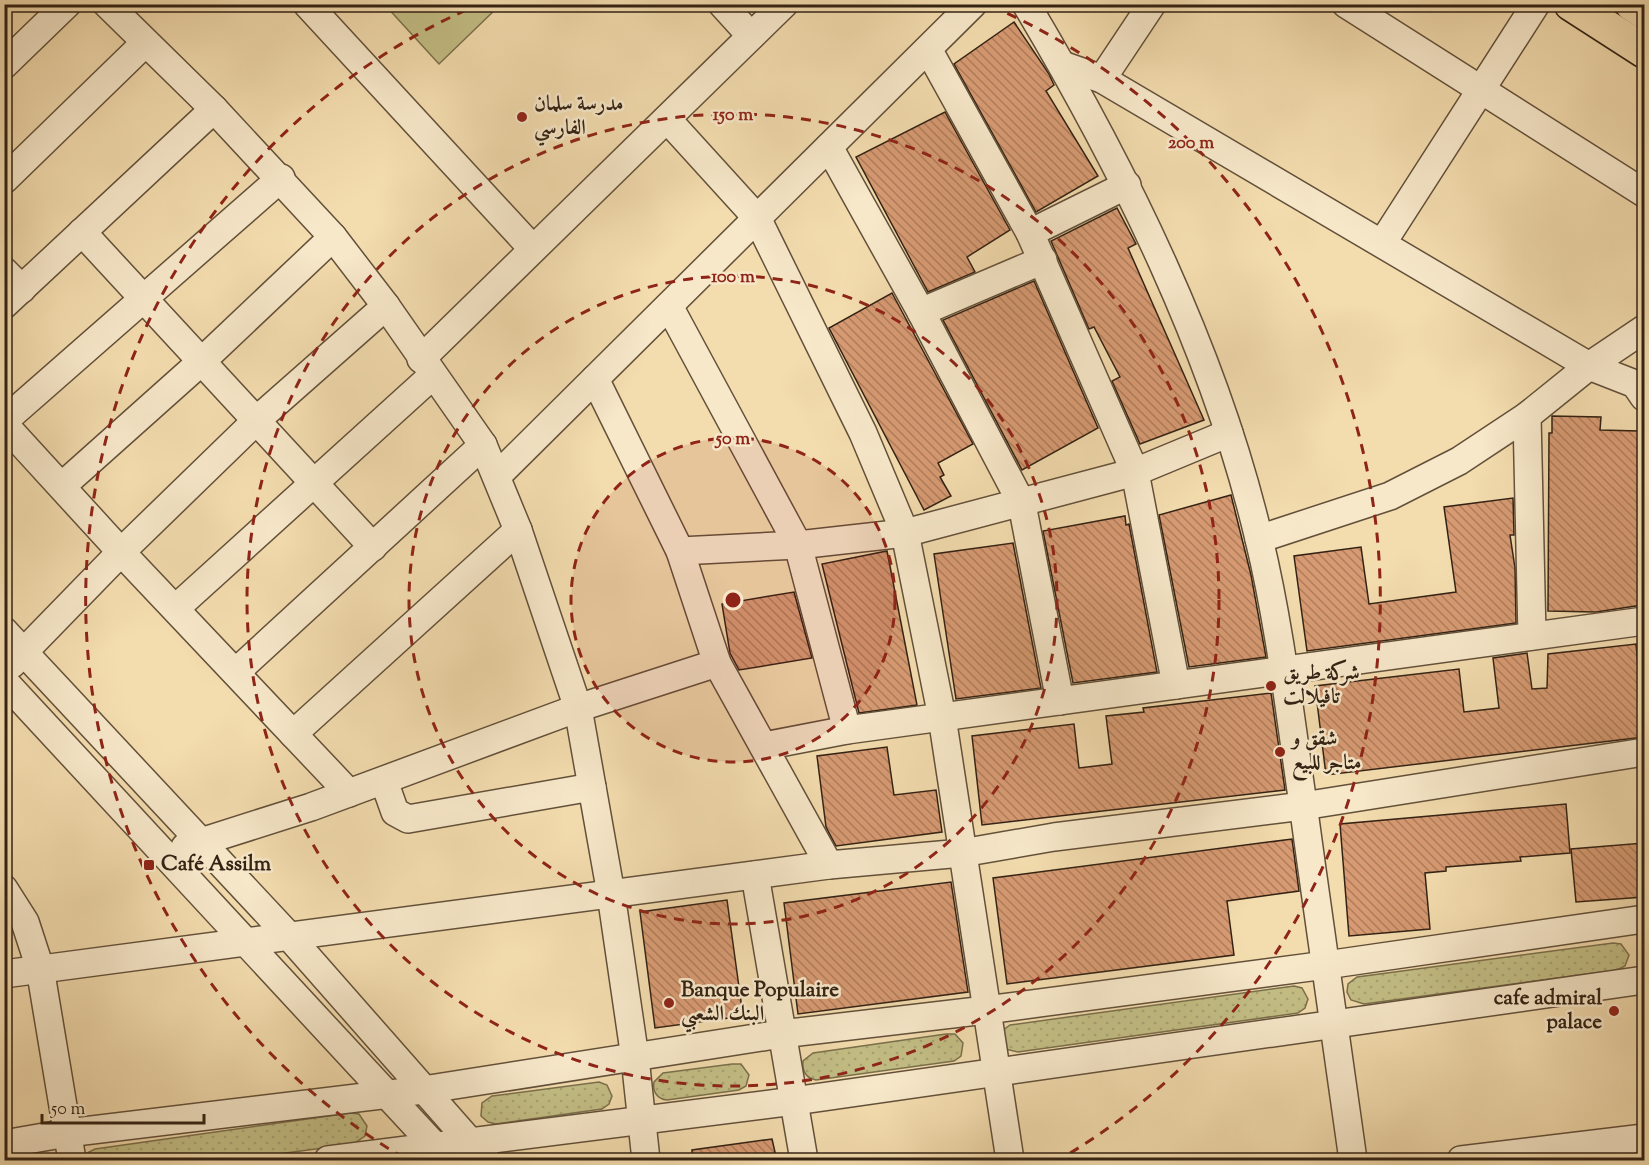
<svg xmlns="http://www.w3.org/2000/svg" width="1649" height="1165" viewBox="0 0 1649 1165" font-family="'Sorts Mill Goudy',Amiri,serif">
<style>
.grass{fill:url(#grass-dots);stroke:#7b704c;stroke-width:1.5}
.green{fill:#c3be85;stroke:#7b704c;stroke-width:1.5}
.building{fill:url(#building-back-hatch);stroke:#332214;stroke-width:1.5}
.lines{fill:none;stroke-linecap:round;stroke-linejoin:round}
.minor-casing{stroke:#63503a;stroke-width:30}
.major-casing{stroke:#332214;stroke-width:36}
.minor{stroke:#f7e8ca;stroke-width:27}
.major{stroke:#f3dcae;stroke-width:33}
.ring{fill:none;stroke:#8f2418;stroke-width:3;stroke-dasharray:10 8}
.poi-dot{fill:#8f2418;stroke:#f7e8ca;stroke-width:2}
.labels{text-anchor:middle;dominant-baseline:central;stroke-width:5;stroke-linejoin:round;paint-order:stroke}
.poi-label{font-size:21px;font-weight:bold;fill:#332214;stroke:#f7e8ca;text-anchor:start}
.centre{fill:#8f2418;stroke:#f7e8ca;stroke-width:3}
.ring-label{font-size:18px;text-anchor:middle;font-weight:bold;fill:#8f2418;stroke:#f7e8ca;stroke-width:5;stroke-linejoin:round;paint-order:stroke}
</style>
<defs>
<pattern id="grass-dots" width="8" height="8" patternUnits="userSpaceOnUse" patternTransform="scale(1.5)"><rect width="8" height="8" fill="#c3be85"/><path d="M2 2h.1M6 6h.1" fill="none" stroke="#a8a372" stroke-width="1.8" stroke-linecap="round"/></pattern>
<pattern id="building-back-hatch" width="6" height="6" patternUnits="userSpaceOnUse" patternTransform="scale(1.5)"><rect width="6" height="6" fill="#d79a72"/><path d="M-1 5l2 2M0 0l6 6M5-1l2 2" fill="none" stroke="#af7d5c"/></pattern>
</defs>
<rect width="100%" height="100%" fill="#f3dcae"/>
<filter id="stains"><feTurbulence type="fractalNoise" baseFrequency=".00333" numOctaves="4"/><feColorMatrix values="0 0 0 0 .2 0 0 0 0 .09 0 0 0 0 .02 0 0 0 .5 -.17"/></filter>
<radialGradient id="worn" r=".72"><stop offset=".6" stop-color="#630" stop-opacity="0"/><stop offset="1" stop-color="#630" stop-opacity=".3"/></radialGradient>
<g class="grass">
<polygon points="1613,943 1621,944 1629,955 1625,966 1617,970 1364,1004 1351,1000 1347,992 1348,984 1357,977"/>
<polygon points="1294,986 1302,988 1308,999 1305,1008 1298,1013 1018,1052 1005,1049 1003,1030 1010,1025"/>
<path d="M946,1034H955L963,1043L961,1056L954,1061L816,1080C806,1078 802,1071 803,1061L813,1053Z"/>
<path d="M732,1064H741L749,1075L746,1086L739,1090L667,1100C657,1099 652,1091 654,1082L663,1073Z"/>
<polygon points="599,1082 607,1085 612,1096 609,1104 602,1109 496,1124 488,1122 481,1116 482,1103 492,1096"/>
<polygon points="350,1113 359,1114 367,1126 365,1136 353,1144 234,1160 82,1160 87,1153 95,1149"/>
</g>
<polygon class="green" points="385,5 500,5 439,64"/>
<g class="building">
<polygon points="1014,22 1049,74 1054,85 1046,91 1098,176 1036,212 954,64"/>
<polygon points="945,112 1010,230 967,257 975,272 928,292 856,157"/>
<polygon points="1117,208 1136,244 1128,248 1204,420 1140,444 1112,381 1120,377 1094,327 1089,329 1051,241"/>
<polygon points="1034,281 1098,428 1022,470 943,320"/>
<polygon points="892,293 973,444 938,463 944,475 940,477 951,496 924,510 829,328"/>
<polygon points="1552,416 1601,417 1600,430 1639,431 1639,531 1643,531 1642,605 1596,612 1548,611 1549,433 1552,433"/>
<polygon points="1231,495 1251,575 1266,657 1189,667 1159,515"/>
<polygon points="1513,498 1514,535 1510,535 1515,568 1516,623 1307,651 1294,556 1361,547 1369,604 1456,592 1444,507"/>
<polygon points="1125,516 1126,525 1129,524 1157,672 1073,683 1043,531"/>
<polygon points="1013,543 1041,688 956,699 934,554"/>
<polygon points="887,551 917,705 859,713 822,564"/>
<polygon points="794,592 812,658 739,670 730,653 722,604"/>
<polygon points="1636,644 1644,737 1326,775 1315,686 1459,669 1464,712 1499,708 1493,658 1527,653 1532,689 1547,688 1548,654"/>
<polygon points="1271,693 1285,790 982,825 972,736 1074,724 1079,768 1112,764 1106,716 1144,712 1143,708"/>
<polygon points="887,747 894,795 936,790 942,832 836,846 826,827 817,756"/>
<polygon points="1566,804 1570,853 1520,857 1521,861 1446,867 1446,871 1425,873 1430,929 1349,936 1340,824"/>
<polygon points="1292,839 1299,891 1227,901 1234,955 1007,984 993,878"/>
<polygon points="1644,843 1644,897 1576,902 1571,849"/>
<polygon points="951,882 968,992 798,1014 784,903"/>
<polygon points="727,900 743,1016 655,1028 640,912"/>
<polygon points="772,1139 777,1161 692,1161 692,1150"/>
</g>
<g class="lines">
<g class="minor-casing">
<g id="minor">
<polyline points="107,4 214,109 333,237 386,306 483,445 518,530 578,708 611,894 635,1058 646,1160"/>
<polyline points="307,4 532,248"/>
<polyline points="722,4 751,36"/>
<path d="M1026,4C1124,169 1215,352 1259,539C1280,626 1290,716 1303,804C1319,923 1337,1042 1353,1160"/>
<polyline points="1346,4 1644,193"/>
<polyline points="928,49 1030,233 1135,472 1176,685"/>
<polyline points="4,65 67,4"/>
<polyline points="1062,65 1102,79 1589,366 1635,384 1644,397"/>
<polyline points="1102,79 1152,4"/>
<polyline points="667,119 757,218 863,433 905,533 942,717 1010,1160"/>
<polyline points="829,147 921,312 1022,504 1060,701"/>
<polyline points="4,180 145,43"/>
<polyline points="82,232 373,547"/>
<polyline points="1030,233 1127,185"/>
<polyline points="1383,242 1536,4"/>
<polyline points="4,271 22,289"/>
<polyline points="4,305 214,109"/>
<polyline points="669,306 798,545 847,730"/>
<polyline points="921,312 1043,260"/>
<polyline points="421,359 784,4"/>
<polyline points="595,379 680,551 717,663 829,865"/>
<polyline points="1527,416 1532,636"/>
<polyline points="4,421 281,178"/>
<polyline points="4,424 121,552 349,793"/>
<polyline points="497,476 973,4"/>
<polyline points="62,486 202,361 333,237"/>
<polyline points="1259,539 1390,496 1459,461 1527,416 1589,366 1644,329"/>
<polyline points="680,551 798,545 905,533 1135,472 1229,433"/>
<polyline points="176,608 432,376"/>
<polyline points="4,631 288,935 486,1160"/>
<polyline points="12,664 121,552 258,419 386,306"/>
<polyline points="236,672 483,445"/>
<polyline points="4,681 444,1156"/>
<polyline points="293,734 518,530"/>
<polyline points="764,746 847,730 1644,621"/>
<polyline points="384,781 395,812 408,819 592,787"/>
<polyline points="185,847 311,807 578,708 717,663"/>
<polyline points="755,875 804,1160"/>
<polyline points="4,889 25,922 40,968 72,1160"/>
<polyline points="4,974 829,865 962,853 1054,837 1303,806 1644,752"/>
<polyline points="4,1144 67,1133 423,1090 781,1034 986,1010 1326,965 1644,919"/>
<polyline points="328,1160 794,1101 1644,980"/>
<polyline points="1461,1160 1644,1138"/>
</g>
</g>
<g class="major-casing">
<g id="major">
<polyline points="1571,4 1644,51"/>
<polyline points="1632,4 1644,12"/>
</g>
</g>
<use href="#minor" class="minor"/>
<use href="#major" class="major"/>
</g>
<circle cx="733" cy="600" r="162" fill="#8f2418" fill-opacity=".12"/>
<g class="ring">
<circle cx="733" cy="600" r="162"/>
<circle cx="733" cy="600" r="324"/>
<circle cx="733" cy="600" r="486"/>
<path d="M404 1158A648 648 0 0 1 475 6M991 6A648 648 0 0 1 1062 1158"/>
</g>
<g class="poi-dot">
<circle cx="522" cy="117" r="6"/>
<circle cx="1271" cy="686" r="6"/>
<circle cx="1280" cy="752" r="6"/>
<rect x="143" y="859" width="12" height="12" rx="3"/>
<circle cx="669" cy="1003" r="6"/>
<circle cx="1614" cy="1011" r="6"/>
</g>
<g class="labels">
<g class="poi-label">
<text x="534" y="105">مدرسة سلمان<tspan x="534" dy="24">الفارسي</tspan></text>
<text x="1283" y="674">شركة طريق<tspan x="1283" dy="24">تافيلالت</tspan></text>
<text x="1292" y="740">شقق و<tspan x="1292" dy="24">متاجر للبيع</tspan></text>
<text x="161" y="865">Café Assilm</text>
<text x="681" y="991">Banque Populaire<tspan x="681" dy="24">البنك الشعبي</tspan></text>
<text x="1602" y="999" text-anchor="end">cafe admiral<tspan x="1602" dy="24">palace</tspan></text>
</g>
</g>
<circle cx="733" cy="600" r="9" class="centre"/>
<g class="ring-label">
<text x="733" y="120">150 m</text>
<text x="1191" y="148">200 m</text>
<text x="733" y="282">100 m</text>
<text x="733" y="444">50 m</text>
</g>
<rect width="1649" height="1165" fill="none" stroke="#f3dcae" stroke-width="24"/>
<rect x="6" y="6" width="1637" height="1153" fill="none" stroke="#332214" stroke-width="3"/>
<rect x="12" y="12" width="1625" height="1141" fill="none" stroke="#332214" stroke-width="1.5"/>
<path d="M42 1114v9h162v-9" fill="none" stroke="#332214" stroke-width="3"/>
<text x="51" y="1114" font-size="18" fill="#332214" stroke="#f7e8ca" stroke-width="4.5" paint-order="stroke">50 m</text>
<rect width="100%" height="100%" filter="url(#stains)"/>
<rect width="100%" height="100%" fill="url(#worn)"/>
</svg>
